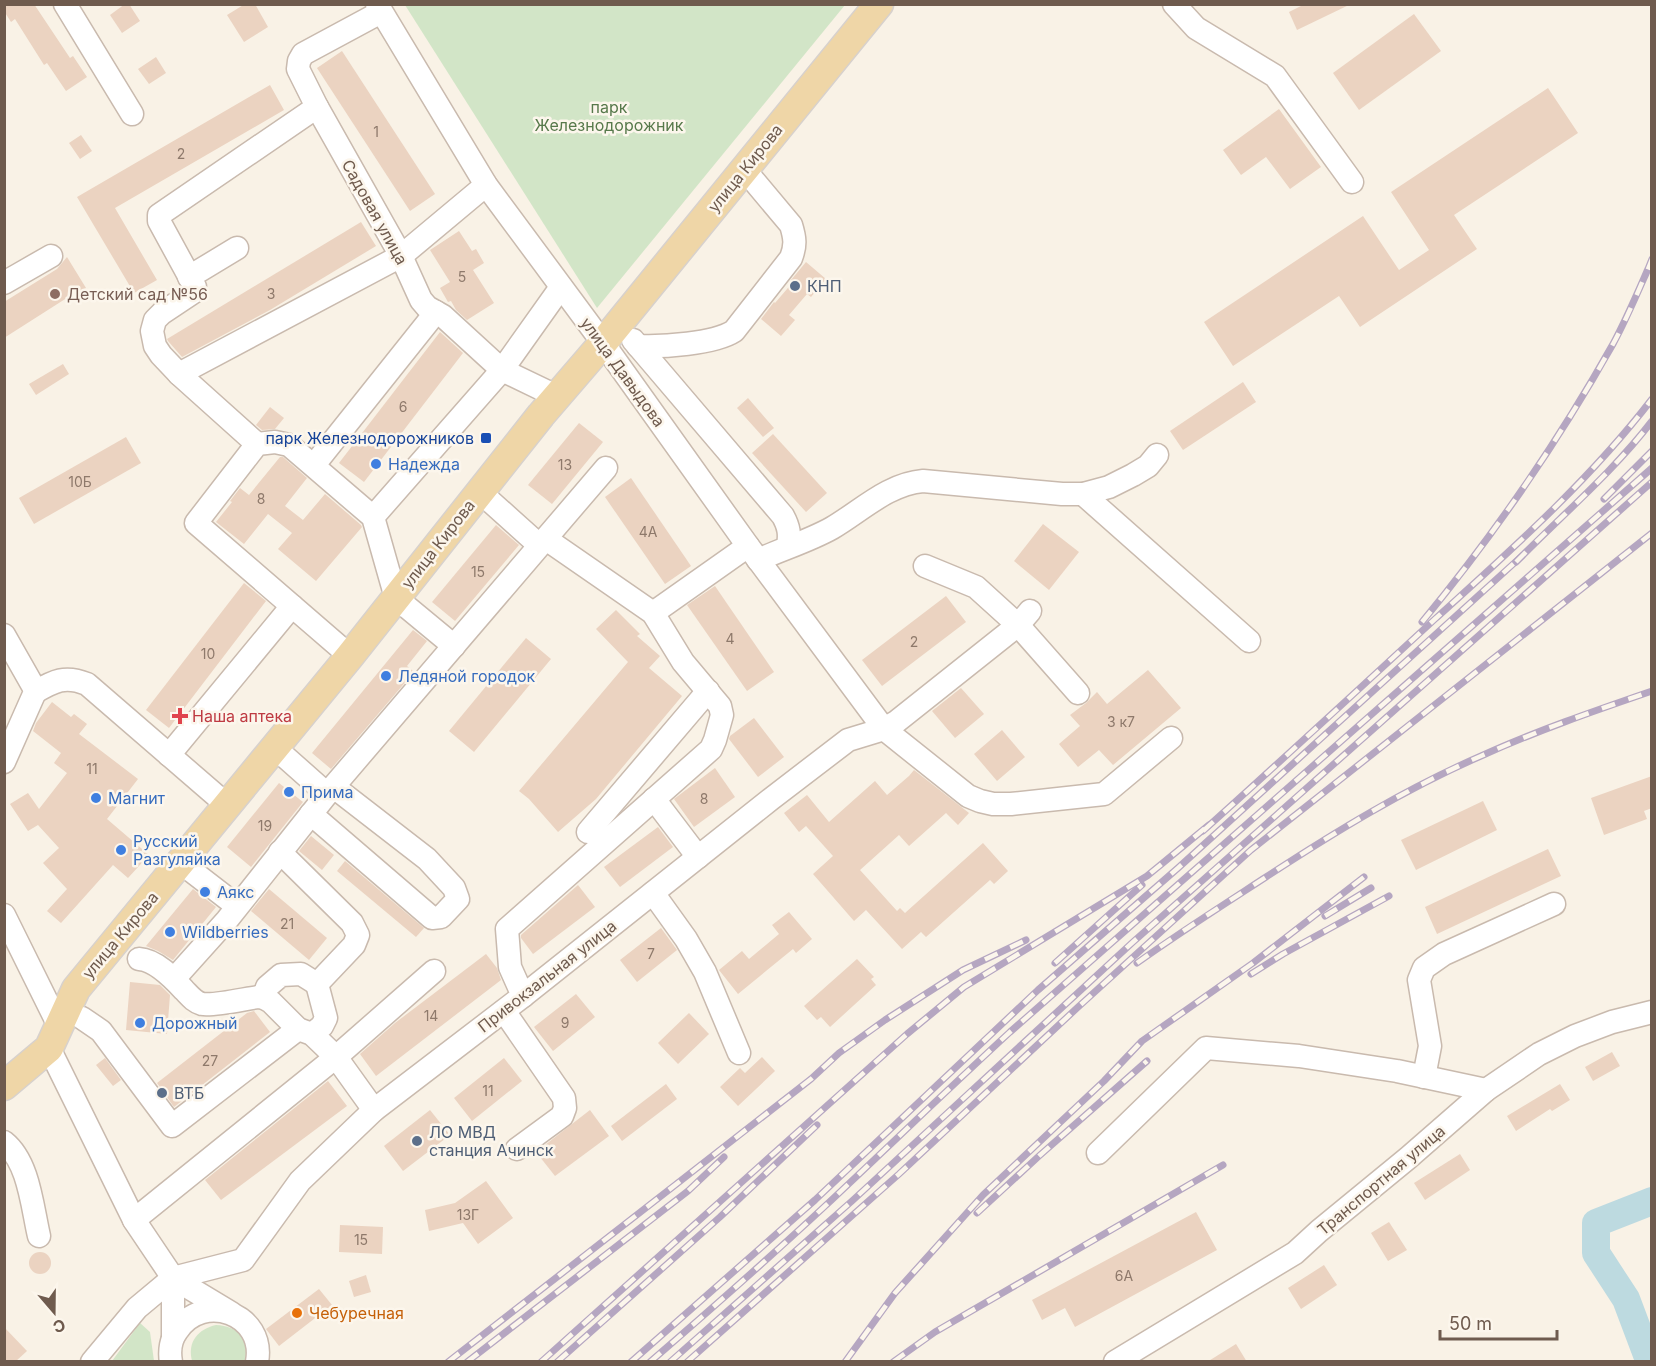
<svg xmlns="http://www.w3.org/2000/svg" width="1656" height="1366" viewBox="0 0 1656 1366" font-family="Inter,sans-serif">
<style>
.green{fill:#d2e5c7}
.lines{fill:none;stroke-linecap:round;stroke-linejoin:round}
.river{stroke:#bddae0;stroke-width:28}
.building{fill:#ebd3c1}
.minor-casing{stroke:#c9baae;stroke-width:25}
.major-casing{stroke:#d7d1cd;stroke-width:31}
.minor{stroke:#fff;stroke-width:22}
.major{stroke:#efd6a7;stroke-width:28}
.rail-casing{stroke:#b5a6c1;stroke-width:7}
.rail{stroke:#fcf6ec;stroke-width:4.5;stroke-dasharray:14;stroke-linecap:butt}
.service-dot{fill:#5c6f8a;stroke:#fcf6ec;stroke-width:2}
.education-dot{fill:#8d6e63;stroke:#fcf6ec;stroke-width:2}
.transit-dot{fill:#1a4fb4;stroke:#fcf6ec;stroke-width:2}
.shop-dot{fill:#3f7fe0;stroke:#fcf6ec;stroke-width:2}
.health-dot{fill:#e0444e;stroke:#fcf6ec;stroke-width:2}
.food-dot{fill:#e8710a;stroke:#fcf6ec;stroke-width:2}
.labels{text-anchor:middle;dominant-baseline:central;stroke-width:5;stroke-linejoin:round;paint-order:stroke}
.number-label{font-size:14px;fill:#8e796b}
.park-label{font-size:16px;fill:#57794b;stroke:#fcf6ec}
.street-label{font-size:16px;fill:#6f5b4e;stroke:#fcf6ec}
.service-label{font-size:16px;fill:#4e5e75;stroke:#fcf6ec;text-anchor:start}
.education-label{font-size:16px;fill:#785e54;stroke:#fcf6ec;text-anchor:start}
.transit-label{font-size:16px;fill:#164399;stroke:#fcf6ec;text-anchor:end}
.shop-label{font-size:16px;fill:#366cbe;stroke:#fcf6ec;text-anchor:start}
.health-label{font-size:16px;fill:#be3a42;stroke:#fcf6ec;text-anchor:start}
.food-label{font-size:16px;fill:#c56008;stroke:#fcf6ec;text-anchor:start}
</style>
<rect width="100%" height="100%" fill="#f9f2e6"/>
<g class="green">
<polygon points="405,5 845,5 597,308"/>
<polygon points="140,1323 150,1332 154,1361 112,1361"/>
<path d="M216,1325C238,1326 249,1339 245,1361H192C187,1342 198,1329 216,1325Z"/>
</g>
<g class="lines">
<polyline class="river" points="1648,1362 1649,1360 1626,1299 1596,1253 1596,1223 1652,1201"/>
</g>
<g class="building">
<polygon points="4,4 34,4 70,58 73,56 87,77 66,91 47,63 44,65 15,19 11,22 4,11"/>
<polygon points="125,4 129,4 140,21 122,33 110,15"/>
<polygon points="245,4 255,4 268,27 244,42 227,15"/>
<polygon points="1305,4 1351,4 1297,30 1289,12"/>
<polygon points="1414,14 1441,51 1359,110 1333,73"/>
<polygon points="342,51 435,194 410,211 317,68"/>
<polygon points="156,57 166,73 149,84 138,69"/>
<polygon points="270,85 284,110 115,208 157,280 134,293 77,197"/>
<polygon points="1548,88 1578,133 1454,215 1477,249 1360,327 1339,296 1233,366 1204,322 1363,216 1399,270 1429,250 1391,192"/>
<polygon points="1279,109 1321,167 1290,189 1266,157 1241,175 1223,150"/>
<polygon points="81,135 92,151 80,159 69,143"/>
<polygon points="361,222 376,246 270,310 182,357 168,341 167,339"/>
<polygon points="459,231 472,251 476,249 484,263 473,270 494,303 467,320 456,310 451,301 448,302 440,288 450,282 430,250"/>
<polygon points="67,257 86,288 73,296 73,294 4,338 4,302 57,269"/>
<polygon points="806,262 826,279 811,297 807,294 789,315 795,320 781,336 761,319 774,302 775,303 793,282 791,280"/>
<polygon points="440,332 463,353 364,482 339,463"/>
<polygon points="63,364 69,374 36,395 29,384"/>
<polygon points="1243,382 1256,402 1183,450 1170,431"/>
<polygon points="748,398 774,428 763,437 737,408"/>
<polygon points="270,407 284,418 275,429 262,430 256,425"/>
<polygon points="579,423 603,442 552,504 528,485"/>
<polygon points="773,434 827,493 806,512 752,453"/>
<polygon points="126,437 141,463 34,524 19,498"/>
<polygon points="280,457 283,457 307,478 285,506 303,520 325,494 361,525 362,527 316,581 278,549 292,533 268,514 244,544 216,522 232,502 230,501 240,488 249,495"/>
<polygon points="631,478 691,566 665,584 605,497"/>
<polygon points="1043,524 1079,552 1049,590 1014,561"/>
<polygon points="496,525 519,545 455,621 432,602"/>
<polygon points="244,583 266,601 169,728 146,710"/>
<polygon points="715,586 774,672 747,691 687,605"/>
<polygon points="946,596 966,622 882,686 862,660"/>
<polygon points="616,610 640,634 637,636 660,656 649,668 682,696 596,799 558,832 529,799 519,791 628,662 596,629"/>
<polygon points="413,630 427,641 407,666 414,672 331,769 312,753"/>
<polygon points="526,638 551,659 474,752 449,731"/>
<polygon points="1148,670 1181,708 1113,765 1099,750 1078,767 1059,744 1080,726 1070,715 1086,703 1097,692 1107,704"/>
<polygon points="961,688 984,714 955,738 932,711"/>
<polygon points="52,702 71,717 74,714 87,724 79,734 138,779 107,819 149,855 128,878 113,865 61,923 47,911 67,889 43,863 59,848 38,825 28,831 10,804 28,793 39,809 67,773 54,763 61,753 33,731 36,723"/>
<polygon points="754,718 784,757 758,777 729,739 730,736"/>
<polygon points="1002,730 1025,757 997,781 974,754"/>
<polygon points="715,768 735,797 694,827 674,799"/>
<polygon points="914,770 969,813 958,825 946,813 909,846 899,835 860,870 897,911 900,908 905,913 983,843 1008,871 994,884 990,880 926,937 921,932 902,949 866,910 854,921 813,874 833,856 806,826 799,832 784,813 807,795 829,822 875,781 887,795 909,776"/>
<polygon points="1652,776 1652,808 1644,811 1647,819 1604,835 1591,798"/>
<polygon points="279,783 303,802 251,867 227,847"/>
<polygon points="1483,801 1497,830 1416,870 1401,840"/>
<polygon points="658,827 673,847 620,887 604,867"/>
<polygon points="311,836 334,855 322,870 299,851"/>
<polygon points="1548,849 1561,876 1437,934 1425,907"/>
<polygon points="345,861 424,928 416,937 337,871"/>
<polygon points="578,885 595,907 533,954 521,938 521,935"/>
<polygon points="193,889 216,907 173,960 158,951 146,946"/>
<polygon points="269,889 327,938 309,960 251,911"/>
<polygon points="789,912 812,939 796,953 793,949 738,994 719,970 742,951 749,959 779,934 772,925"/>
<polygon points="661,928 677,950 637,982 620,960"/>
<polygon points="486,954 497,968 501,980 376,1076 360,1054 395,1023"/>
<polygon points="857,959 874,977 871,979 876,985 830,1027 821,1017 817,1020 804,1006"/>
<polygon points="130,982 160,985 170,995 167,1034 126,1030"/>
<polygon points="576,994 595,1017 553,1051 534,1027"/>
<polygon points="254,1011 270,1032 174,1107 157,1083 247,1013"/>
<polygon points="689,1013 709,1034 678,1064 658,1043"/>
<polygon points="1612,1052 1620,1066 1593,1081 1585,1067"/>
<polygon points="762,1057 775,1071 738,1106 720,1087 740,1068 745,1073"/>
<polygon points="105,1058 121,1080 113,1086 96,1065"/>
<polygon points="504,1058 522,1081 472,1121 454,1098"/>
<polygon points="328,1081 347,1106 221,1200 205,1180"/>
<polygon points="666,1084 677,1099 622,1141 611,1126"/>
<polygon points="1560,1084 1570,1100 1552,1111 1550,1109 1516,1131 1507,1116"/>
<polygon points="430,1110 450,1135 403,1171 384,1146"/>
<polygon points="590,1110 609,1136 555,1176 536,1152"/>
<polygon points="1460,1154 1470,1170 1425,1200 1414,1183"/>
<polygon points="486,1181 513,1218 478,1244 463,1223 429,1231 425,1210 455,1203"/>
<polygon points="1196,1212 1217,1250 1075,1327 1065,1308 1042,1320 1032,1300"/>
<polygon points="1389,1222 1407,1250 1388,1261 1371,1233"/>
<polygon points="340,1225 383,1227 382,1254 339,1252"/>
<circle cx="40" cy="1263" r="11"/>
<polygon points="1324,1265 1337,1285 1301,1309 1288,1288"/>
<polygon points="366,1275 371,1292 354,1297 349,1281"/>
<polygon points="319,1289 332,1305 279,1346 266,1329"/>
<polygon points="4,1327 27,1351 15,1362 4,1362"/>
<polygon points="1236,1344 1247,1362 1207,1362"/>
</g>
<g class="lines">
<g class="minor-casing">
<g id="minor">
<polyline points="65,4 132,114"/>
<polyline points="377,4 486,185 603,343 748,546 884,729 968,796 980,801 993,804 1011,804 1104,794 1171,738"/>
<polyline points="1174,4 1196,28 1275,76 1352,182"/>
<polyline points="381,12 303,54 299,61 298,69 317,107 401,256 421,300 427,307 443,316 502,370 556,396"/>
<polyline points="189,277 237,248"/>
<polyline points="4,283 51,256"/>
<path d="M633,340L783,516C789,527 790,534 788,546"/>
<path d="M638,346C662,347 714,344 734,331L791,258C796,245 795,238 791,225L744,169"/>
<polyline points="179,374 401,256 486,185"/>
<polyline points="257,444 179,374 161,355 155,346 152,331 155,320 162,313 195,291 195,287 159,221 159,215 317,107"/>
<polyline points="314,465 436,312"/>
<polyline points="480,492 539,545"/>
<polyline points="1083,494 1249,641"/>
<polyline points="373,517 502,370 561,287"/>
<path d="M758,560C782,549 809,541 832,528C861,511 888,484 923,481L1062,494H1083L1109,487L1133,475L1148,466L1157,455"/>
<polyline points="925,566 976,587 1018,625 1078,693"/>
<polyline points="653,613 748,546"/>
<polyline points="4,635 33,686 35,692 4,762"/>
<polyline points="350,656 196,523 257,444 275,442 289,445 373,517 396,598 454,646"/>
<path d="M35,692C54,681 65,675 87,684L227,805"/>
<polyline points="274,747 327,794"/>
<polyline points="169,755 292,606"/>
<polyline points="654,799 698,857"/>
<polyline points="311,814 432,918 441,917 458,899 454,888 427,859 334,787"/>
<polyline points="588,832 708,691"/>
<polyline points="280,852 352,923 358,935 354,945 317,984 326,1018 322,1026 312,1034"/>
<polyline points="180,862 237,906"/>
<polyline points="653,893 686,939 705,972 739,1053"/>
<polyline points="4,915 59,1026"/>
<path d="M139,959C156,960 173,978 184,990C189,995 194,1002 202,1004C215,1006 244,999 258,997L264,998L271,1002L298,1029L312,1034L336,1057L374,1110"/>
<polyline points="174,979 227,920 327,794 606,468"/>
<polyline points="523,996 510,967 507,929 711,749 715,740 722,715 720,706 683,662 653,613 546,539"/>
<polyline points="264,998 267,987 281,975 301,974 317,984"/>
<polyline points="504,1011 564,1098 565,1108 562,1116 517,1149"/>
<polyline points="82,1018 101,1031 172,1126 298,1029"/>
<polyline points="49,1048 134,1220 173,1278 231,1313"/>
<polyline points="1424,1077 1430,1046 1419,980 1424,968 1444,954 1554,904"/>
<path d="M4,1142C29,1162 32,1206 39,1236"/>
<polyline points="1098,1153 1206,1048 1299,1056 1397,1071 1486,1090"/>
<polyline points="134,1220 336,1057 434,971"/>
<polyline points="173,1278 173,1337"/>
<polyline points="92,1362 137,1308 173,1278 243,1260 300,1181 374,1110 523,996 771,799 848,740 884,729 896,722 1018,625 1030,611"/>
<path d="M171,1362C169,1351 171,1339 177,1331C203,1291 266,1314 257,1362"/>
<polyline points="1115,1362 1295,1253 1319,1231 1408,1158 1486,1090 1539,1054 1575,1036 1612,1022 1652,1012"/>
</g>
</g>
<g class="major-casing">
<polyline id="major" points="4,1086 49,1048 76,989 350,656 541,415 603,343 879,4"/>
</g>
<use href="#minor" class="minor"/>
<use href="#major" class="major"/>
<g class="rail-casing">
<g id="rail">
<polyline points="1604,499 1652,451"/>
<path d="M1516,562C1562,515 1612,473 1652,421"/>
<path d="M1422,622C1493,536 1558,442 1613,344C1626,320 1637,294 1648,269L1652,259"/>
<path d="M1203,831C1281,761 1358,690 1435,619C1511,550 1589,481 1652,399"/>
<polyline points="1325,916 1371,888"/>
<polyline points="1055,963 1142,885"/>
<path d="M1137,963C1179,933 1223,905 1266,877C1335,832 1405,789 1481,756C1536,731 1594,711 1652,691"/>
<polyline points="1251,974 1283,954 1389,896"/>
<polyline points="977,1213 1039,1156 1147,1061"/>
<polyline points="448,1362 679,1182 811,1079 839,1053 885,1020 963,970 1026,940"/>
<polyline points="467,1362 688,1191 724,1157"/>
<polyline points="541,1362 907,1034 964,987 1147,876 1209,825"/>
<polyline points="557,1362 720,1217 817,1125"/>
<polyline points="631,1362 815,1200 1038,990 1178,868 1522,556"/>
<path d="M650,1362C709,1311 767,1260 824,1207C886,1149 947,1090 1010,1032L1652,468"/>
<polyline points="670,1362 852,1201 1133,942 1652,482"/>
<polyline points="687,1362 899,1174 1077,1008 1251,850 1652,533"/>
<polyline points="845,1362 895,1293 983,1195 1104,1081 1142,1041 1253,963 1364,877"/>
<polyline points="893,1362 935,1332 1223,1165"/>
</g>
</g>
<use href="#rail" class="rail"/>
</g>
<g class="service-dot">
<circle cx="795" cy="286" r="6"/>
<circle cx="162" cy="1093" r="6"/>
<circle cx="417" cy="1141" r="6"/>
</g>
<circle class="education-dot" cx="55" cy="294" r="6"/>
<rect class="transit-dot" x="480" y="432" width="12" height="12" rx="3"/>
<g class="shop-dot">
<circle cx="376" cy="464" r="6"/>
<circle cx="386" cy="676" r="6"/>
<circle cx="289" cy="792" r="6"/>
<circle cx="96" cy="798" r="6"/>
<circle cx="121" cy="850" r="6"/>
<circle cx="205" cy="892" r="6"/>
<circle cx="170" cy="932" r="6"/>
<circle cx="140" cy="1023" r="6"/>
</g>
<path class="health-dot" d="M177 707h6v6h6v6h-6v6h-6v-6h-6v-6h6z"/>
<circle class="food-dot" cx="297" cy="1313" r="6"/>
<g class="labels">
<g class="number-label">
<text x="376" y="131">1</text>
<text x="181" y="153">2</text>
<text x="462" y="276">5</text>
<text x="271" y="293">3</text>
<text x="403" y="406">6</text>
<text x="565" y="464">13</text>
<text x="80" y="481">10Б</text>
<text x="261" y="498">8</text>
<text x="648" y="531">4А</text>
<text x="478" y="571">15</text>
<text x="730" y="638">4</text>
<text x="914" y="641">2</text>
<text x="208" y="653">10</text>
<text x="1121" y="721">3 к7</text>
<text x="92" y="768">11</text>
<text x="704" y="798">8</text>
<text x="265" y="825">19</text>
<text x="287" y="923">21</text>
<text x="651" y="953">7</text>
<text x="431" y="1015">14</text>
<text x="565" y="1022">9</text>
<text x="210" y="1060">27</text>
<text x="488" y="1090">11</text>
<text x="468" y="1214">13Г</text>
<text x="361" y="1239">15</text>
<text x="1124" y="1275">6А</text>
</g>
<g class="park-label">
<text x="609" y="107">парк<tspan x="609" dy="18">Железнодорожник</tspan></text>
</g>
<g class="street-label">
<text transform="translate(745 168) rotate(-51)">улица Кирова</text>
<text transform="translate(375 212) rotate(61)">Садовая улица</text>
<text transform="translate(623 372) rotate(54)">улица Давыдова</text>
<text transform="translate(438 544) rotate(-52)">улица Кирова</text>
<text transform="translate(120 935) rotate(-50)">улица Кирова</text>
<text transform="translate(547 976) rotate(-38)">Привокзальная улица</text>
<text transform="translate(1381 1180) rotate(-40)">Транспортная улица</text>
</g>
<g class="service-label">
<text x="807" y="286">КНП</text>
<text x="174" y="1093">ВТБ</text>
<text x="429" y="1132">ЛО МВД<tspan x="429" dy="18">станция Ачинск</tspan></text>
</g>
<g class="education-label">
<text x="67" y="294">Детский сад №56</text>
</g>
<g class="transit-label">
<text x="474" y="438">парк Железнодорожников</text>
</g>
<g class="shop-label">
<text x="388" y="464">Надежда</text>
<text x="398" y="676">Ледяной городок</text>
<text x="301" y="792">Прима</text>
<text x="108" y="798">Магнит</text>
<text x="133" y="841">Русский<tspan x="133" dy="18">Разгуляйка</tspan></text>
<text x="217" y="892">Аякс</text>
<text x="182" y="932">Wildberries</text>
<text x="152" y="1023">Дорожный</text>
</g>
<g class="health-label">
<text x="192" y="716">Наша аптека</text>
</g>
<g class="food-label">
<text x="309" y="1313">Чебуречная</text>
</g>
</g>
<rect width="1656" height="1366" fill="none" stroke="#6f5b4e" stroke-width="12"/>
<g transform="translate(54 1312) rotate(160)" stroke="#fcf6ec" stroke-width="4.5" paint-order="stroke">
<path d="M0-4.5L10 22L0 15L-10 22Z" fill="#6f5b4e"/>
<text y="-9" font-size="16" font-weight="bold" text-anchor="middle" fill="#6f5b4e">С</text>
</g>
<path d="M1440 1330v9h117v-9" fill="none" stroke="#6f5b4e" stroke-width="3"/>
<text x="1449" y="1330" font-size="18" fill="#6f5b4e" stroke="#fcf6ec" stroke-width="4.5" paint-order="stroke">50 m</text>
</svg>
